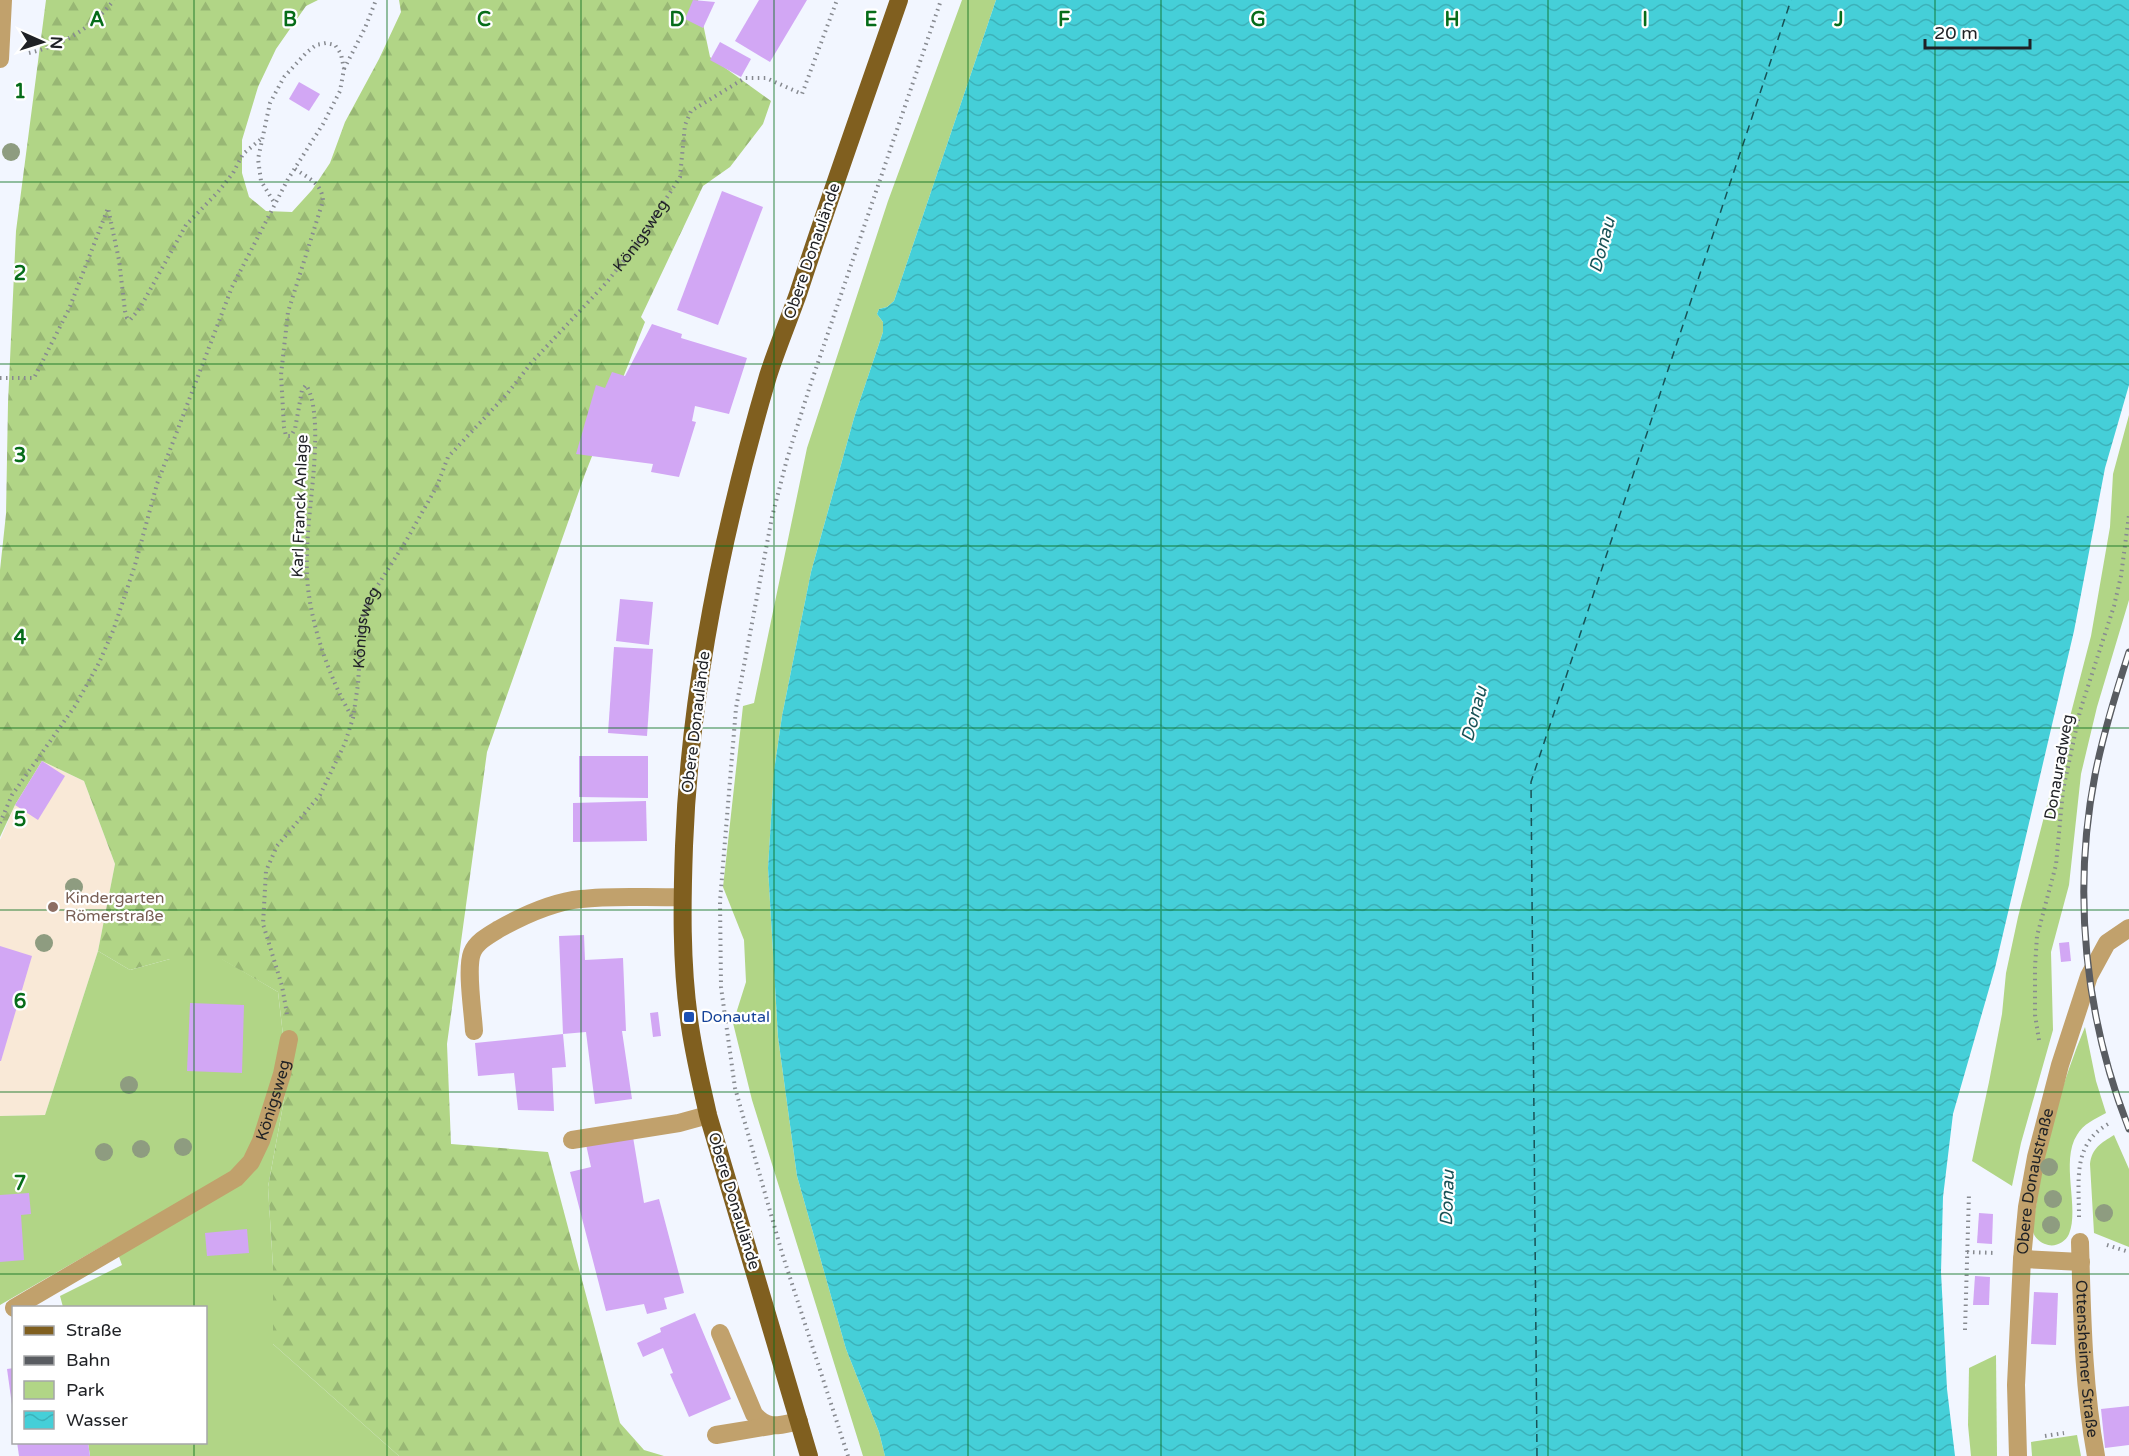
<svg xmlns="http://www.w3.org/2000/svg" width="2129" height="1456" viewBox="0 0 2129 1456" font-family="'Varela Round',sans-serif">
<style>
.education{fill:#f9e9d7}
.green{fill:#b1d586}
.forest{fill:url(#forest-firs)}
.water{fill:url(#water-waves)}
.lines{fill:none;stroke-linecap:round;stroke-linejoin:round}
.ferry{stroke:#185256;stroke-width:1.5;stroke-dasharray:8 6;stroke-linecap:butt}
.building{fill:#d2a7f4}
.path{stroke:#878a90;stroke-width:4;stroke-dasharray:1.5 4.5;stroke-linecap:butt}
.minor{stroke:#c1a16c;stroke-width:18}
.major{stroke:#805f1f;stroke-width:18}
.rail-casing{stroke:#595c61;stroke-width:7}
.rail{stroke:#fff;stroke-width:4.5;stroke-dasharray:14;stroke-linecap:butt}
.tree{fill:#8e9c80}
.grid{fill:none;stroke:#066c19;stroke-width:1.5;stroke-opacity:0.55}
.education-dot{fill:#8d6e63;stroke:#fff;stroke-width:2}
.transit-dot{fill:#1a4fb4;stroke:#fff;stroke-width:2}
.labels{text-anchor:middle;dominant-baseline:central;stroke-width:4.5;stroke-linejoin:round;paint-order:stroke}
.street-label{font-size:16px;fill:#1f2125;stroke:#fff}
.education-label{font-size:16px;fill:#785e54;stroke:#fff;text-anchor:start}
.transit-label{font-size:16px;fill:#164399;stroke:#fff;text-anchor:start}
.water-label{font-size:18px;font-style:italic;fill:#185256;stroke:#fff}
.grid-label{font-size:20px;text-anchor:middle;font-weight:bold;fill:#066c19;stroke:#fff;stroke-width:4.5;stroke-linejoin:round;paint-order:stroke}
</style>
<defs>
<pattern id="forest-firs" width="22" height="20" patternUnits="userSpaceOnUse" patternTransform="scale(1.5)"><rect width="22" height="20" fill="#b1d586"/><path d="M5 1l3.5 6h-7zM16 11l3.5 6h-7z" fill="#98b774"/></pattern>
<pattern id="water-waves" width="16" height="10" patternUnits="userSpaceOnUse" patternTransform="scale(1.5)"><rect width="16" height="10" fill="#45cfd8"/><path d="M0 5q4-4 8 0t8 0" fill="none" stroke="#3cb1b9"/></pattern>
</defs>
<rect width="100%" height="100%" fill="#f2f6ff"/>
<polygon class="education" points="42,761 84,781 115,864 98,951 45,1115 0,1116 0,840 15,805"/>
<g class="green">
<polygon points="962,0 996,0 894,301 887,307 879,309 877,314 883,322 883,332 854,418 811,572 782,716 774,771 768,868 778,1037 797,1176 846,1349 879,1432 885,1456 863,1456 752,1100 733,1023 746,982 744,940 723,887 743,706 754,703 807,448 888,201"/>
<polygon points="2129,415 2129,600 2097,707 2081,774 2069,885 2051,952 2053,1030 2021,1143 2012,1186 1972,1161 1989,1082 2002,1014 2006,973 2018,917 2091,636 2110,527 2113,474"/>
<polygon points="98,951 130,970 170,959 222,959 278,992 288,1078 268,1187 273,1267 273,1344 399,1456 90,1456 88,1443 206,1442 206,1308 63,1307 60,1296 122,1265 113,1240 0,1305 0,1116 45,1115"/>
<path d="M2085,1027L2096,1081L2106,1113C2095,1119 2083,1124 2077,1135C2060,1161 2080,1209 2069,1234C2065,1243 2054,1248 2045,1244C2040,1242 2035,1238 2033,1232C2032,1222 2036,1209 2037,1200C2045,1141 2062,1082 2085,1027Z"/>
<path d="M2114,1135L2129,1169V1247L2094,1233L2090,1164C2092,1148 2101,1143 2114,1135Z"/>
<polygon points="1996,1355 1997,1456 1971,1456 1968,1425 1969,1368"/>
<polygon points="2077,1435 2081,1456 2032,1456 2031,1442"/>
</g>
<polygon class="forest" points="46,0 318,0 306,6 276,49 258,87 242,140 242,173 249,197 266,211 292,212 312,190 330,163 345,122 379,59 401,12 399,0 698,0 710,57 771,101 763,124 730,167 703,186 641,317 645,322 585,474 487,752 447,1044 451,1144 548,1152 620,1423 644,1450 664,1456 399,1456 273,1344 273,1267 268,1187 288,1078 278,992 221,959 170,959 130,970 98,951 115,864 84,781 42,761 15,805 0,837 0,570 6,514 8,403 16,231"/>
<polygon class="water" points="996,0 2129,0 2129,385 2105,468 2074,631 1995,968 1953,1114 1943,1197 1941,1272 1947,1389 1955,1456 885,1456 879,1432 846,1349 797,1176 778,1037 768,868 774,771 782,716 811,572 854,418 883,332 883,322 877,314 879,309 887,307 894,301"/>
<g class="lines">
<polyline class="ferry" points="1537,1456 1531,782 1791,0"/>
</g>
<g class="building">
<polygon points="693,0 715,2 703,28 685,19"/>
<polygon points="759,0 807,0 770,62 735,41"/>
<polygon points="720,42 751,59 741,77 710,60"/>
<polygon points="299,82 320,94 309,111 289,99"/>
<polygon points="722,191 763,207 718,325 677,310"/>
<polygon points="652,324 682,334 681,338 747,358 729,414 695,406 692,421 696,422 679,477 651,472 653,464 576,454 596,385 605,388 612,372 625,376"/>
<polygon points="620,599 653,602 649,645 616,641"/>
<polygon points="614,647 653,649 647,736 608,733"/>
<polygon points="579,756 648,756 648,798 579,797"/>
<polygon points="42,761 65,776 38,820 15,805"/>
<polygon points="646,801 647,841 573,842 573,803"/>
<polygon points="584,935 585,960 623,958 626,1031 622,1031 632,1099 595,1104 586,1032 563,1034 559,936"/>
<polygon points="2069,942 2071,961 2061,962 2059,943"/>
<polygon points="0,946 32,956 1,1061 0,1061"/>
<polygon points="190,1003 244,1005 242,1073 187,1071"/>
<polygon points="658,1012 661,1036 653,1037 650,1013"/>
<polygon points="563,1034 566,1067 552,1068 554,1111 518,1110 514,1073 478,1076 475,1043"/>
<polygon points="632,1131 644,1203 659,1199 684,1293 664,1298 667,1309 647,1314 644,1304 606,1311 570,1172 591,1167 585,1140"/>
<polygon points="29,1193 31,1214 21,1215 24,1260 0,1262 0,1195"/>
<polygon points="1979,1213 1993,1214 1992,1244 1977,1243"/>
<polygon points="247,1229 249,1253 207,1256 205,1233"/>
<polygon points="1975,1276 1990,1277 1989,1305 1973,1305"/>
<polygon points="2034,1292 2058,1293 2056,1345 2031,1344"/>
<polygon points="695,1313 731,1399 689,1417 670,1374 673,1373 663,1348 643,1357 637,1343 661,1332 660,1328"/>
<polygon points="14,1368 14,1404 12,1405 7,1369"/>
<polygon points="2129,1406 2129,1445 2105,1448 2101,1409"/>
<polygon points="17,1442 88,1442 90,1456 19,1456"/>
</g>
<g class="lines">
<g class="path">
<path d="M29,53C63,45 92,28 114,0"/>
<polyline points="344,69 365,28 376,0"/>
<path d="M295,169C308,178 322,183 323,201L288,312L281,375L284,427L286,436H291L295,429L302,390L306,385C313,396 314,411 315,424C317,475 305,524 307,575C309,620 329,678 352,717"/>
<polyline points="0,378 34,378 69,309 108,208 119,260 125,311 127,318 130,320 140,308 186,225 218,192 233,173 243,154 261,139"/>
<polyline points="0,823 12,795 75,706 99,663 113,631 135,565 157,484 232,287 288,179 323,124 340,91 344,69 341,54 335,45 326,43 316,45 306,53 284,77 270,103 258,159 261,181 275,204"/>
<path id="s1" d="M287,1014L282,986L263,924L266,871L277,846L320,795L345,743L353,718L358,684L362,621L369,599L406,541L437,486L448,457L507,394L532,362L607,282L639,241L680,177L685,125L691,111L745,78H766L802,94L837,0"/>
<polyline points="2039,1040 2035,1015 2035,967 2037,936 2056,865 2063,790 2080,711 2114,606 2121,576 2129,515"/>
<path d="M2079,1217C2079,1180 2072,1143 2110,1123"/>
<polyline points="2107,1245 2129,1252"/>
<polyline points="1967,1252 1996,1253"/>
<polyline points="1965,1330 1969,1193"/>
<polyline points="2045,1436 2064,1433"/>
<polyline points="848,1456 782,1253 735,1088 721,987 720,901 736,708 772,517 787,459 809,389 941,0"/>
</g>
<g class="minor">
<polyline points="0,59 3,0"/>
<path d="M474,1031C473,1012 466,969 472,953C476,942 489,935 499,929C524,915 552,902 581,899C614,895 649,898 682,897"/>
<polyline points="572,1140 679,1123 708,1115"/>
<path id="s2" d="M2080,1242C2082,1313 2083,1386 2096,1456"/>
<polyline points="2022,1259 2081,1262"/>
<path id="s3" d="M14,1308L236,1178L251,1162L261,1141L282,1074L289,1039"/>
<path d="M720,1333L754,1414C768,1431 780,1425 799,1421"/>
<polyline points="716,1435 770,1426"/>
<path id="s4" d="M2018,1456L2016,1385L2022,1259L2027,1207L2036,1157L2060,1065L2089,976L2107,943L2129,928"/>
</g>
<path class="major" d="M809,1456L708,1115C701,1083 693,1051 689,1019C681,961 682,903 684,846C690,686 723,529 768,376C777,348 788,322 798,294C830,196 865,98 899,0"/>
<g class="rail-casing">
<path id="rail" d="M2129,652C2116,692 2103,734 2095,775C2072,893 2085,1018 2129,1129"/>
</g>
<use href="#rail" class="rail"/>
</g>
<g class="tree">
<circle cx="11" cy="152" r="9"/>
<circle cx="74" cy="887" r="9"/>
<circle cx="44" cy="943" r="9"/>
<circle cx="129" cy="1085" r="9"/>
<circle cx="183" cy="1147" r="9"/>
<circle cx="141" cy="1149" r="9"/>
<circle cx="104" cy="1152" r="9"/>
<circle cx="2049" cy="1167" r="9"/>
<circle cx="2053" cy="1199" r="9"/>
<circle cx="2104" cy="1213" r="9"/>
<circle cx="2051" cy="1225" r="9"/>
</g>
<path class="grid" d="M194,0V1308M387,0V1456M581,0V1456M774,0V1456M968,0V1456M1161,0V1456M1355,0V1456M1548,0V1456M1742,0V1456M1935,0V1456M0,182H2129M0,364H2129M0,546H2129M0,728H2129M0,910H2129M0,1092H2129M0,1274H2129M194,1442V1456"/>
<circle class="education-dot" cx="53" cy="907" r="6"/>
<rect class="transit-dot" x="683" y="1011" width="12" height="12" rx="3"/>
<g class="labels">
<g class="street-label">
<text stroke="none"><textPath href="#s1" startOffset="902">Königsweg</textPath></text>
<text transform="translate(812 251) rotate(-71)">Obere Donaulände</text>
<text transform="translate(300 506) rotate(-88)">Karl Franck Anlage</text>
<text stroke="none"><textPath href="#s1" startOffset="416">Königsweg</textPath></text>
<text transform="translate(696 722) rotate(-83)">Obere Donaulände</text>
<text transform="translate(2059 767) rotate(-80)">Donauradweg</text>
<text stroke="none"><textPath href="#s3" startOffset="345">Königsweg</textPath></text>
<text stroke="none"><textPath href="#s4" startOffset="276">Obere Donaustraße</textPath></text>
<text transform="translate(734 1201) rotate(73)">Obere Donaulände</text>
<text stroke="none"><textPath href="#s2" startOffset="117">Ottensheimer Straße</textPath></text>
</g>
<g class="education-label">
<text x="65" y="898">Kindergarten<tspan x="65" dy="18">Römerstraße</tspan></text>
</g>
<g class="transit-label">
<text x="701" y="1017">Donautal</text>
</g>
<g class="water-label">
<text transform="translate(1602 245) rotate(-75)">Donau</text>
<text transform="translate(1474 714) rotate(-75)">Donau</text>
<text transform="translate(1447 1198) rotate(-88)">Donau</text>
</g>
</g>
<g class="grid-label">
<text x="97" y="26">A</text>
<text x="290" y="26">B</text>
<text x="484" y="26">C</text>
<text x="677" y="26">D</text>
<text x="871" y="26">E</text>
<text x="1064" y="26">F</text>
<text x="1258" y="26">G</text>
<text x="1452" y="26">H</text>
<text x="1645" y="26">I</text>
<text x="1839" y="26">J</text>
<text x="20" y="98">1</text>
<text x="20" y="280">2</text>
<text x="20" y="462">3</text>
<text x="20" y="644">4</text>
<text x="20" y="826">5</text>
<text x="20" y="1008">6</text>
<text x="20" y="1190">7</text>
</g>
<rect x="12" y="1306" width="195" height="138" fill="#ffffff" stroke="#a5a6a8" stroke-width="1.5"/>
<rect x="24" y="1326" width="30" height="9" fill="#805f1f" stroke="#a5a6a8" stroke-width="1.5"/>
<text x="66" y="1336" font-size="18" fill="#1f2125">Straße</text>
<rect x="24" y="1356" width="30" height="9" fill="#595c61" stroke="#a5a6a8" stroke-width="1.5"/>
<text x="66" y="1366" font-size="18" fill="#1f2125">Bahn</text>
<rect x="24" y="1381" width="30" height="18" fill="#b1d586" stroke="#a5a6a8" stroke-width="1.5"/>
<text x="66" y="1396" font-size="18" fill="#1f2125">Park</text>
<rect x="24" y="1411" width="30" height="18" fill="url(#water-waves)" stroke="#a5a6a8" stroke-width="1.5"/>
<text x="66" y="1426" font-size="18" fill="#1f2125">Wasser</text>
<g transform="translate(42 42) rotate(93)" stroke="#ffffff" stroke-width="4.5" paint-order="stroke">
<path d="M0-4.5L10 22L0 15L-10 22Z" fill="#1f2125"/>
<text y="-9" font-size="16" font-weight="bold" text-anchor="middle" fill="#1f2125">N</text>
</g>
<path d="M1925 39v9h105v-9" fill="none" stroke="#1f2125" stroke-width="3"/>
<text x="1934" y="39" font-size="18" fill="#1f2125" stroke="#ffffff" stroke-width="4.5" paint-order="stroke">20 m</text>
</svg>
